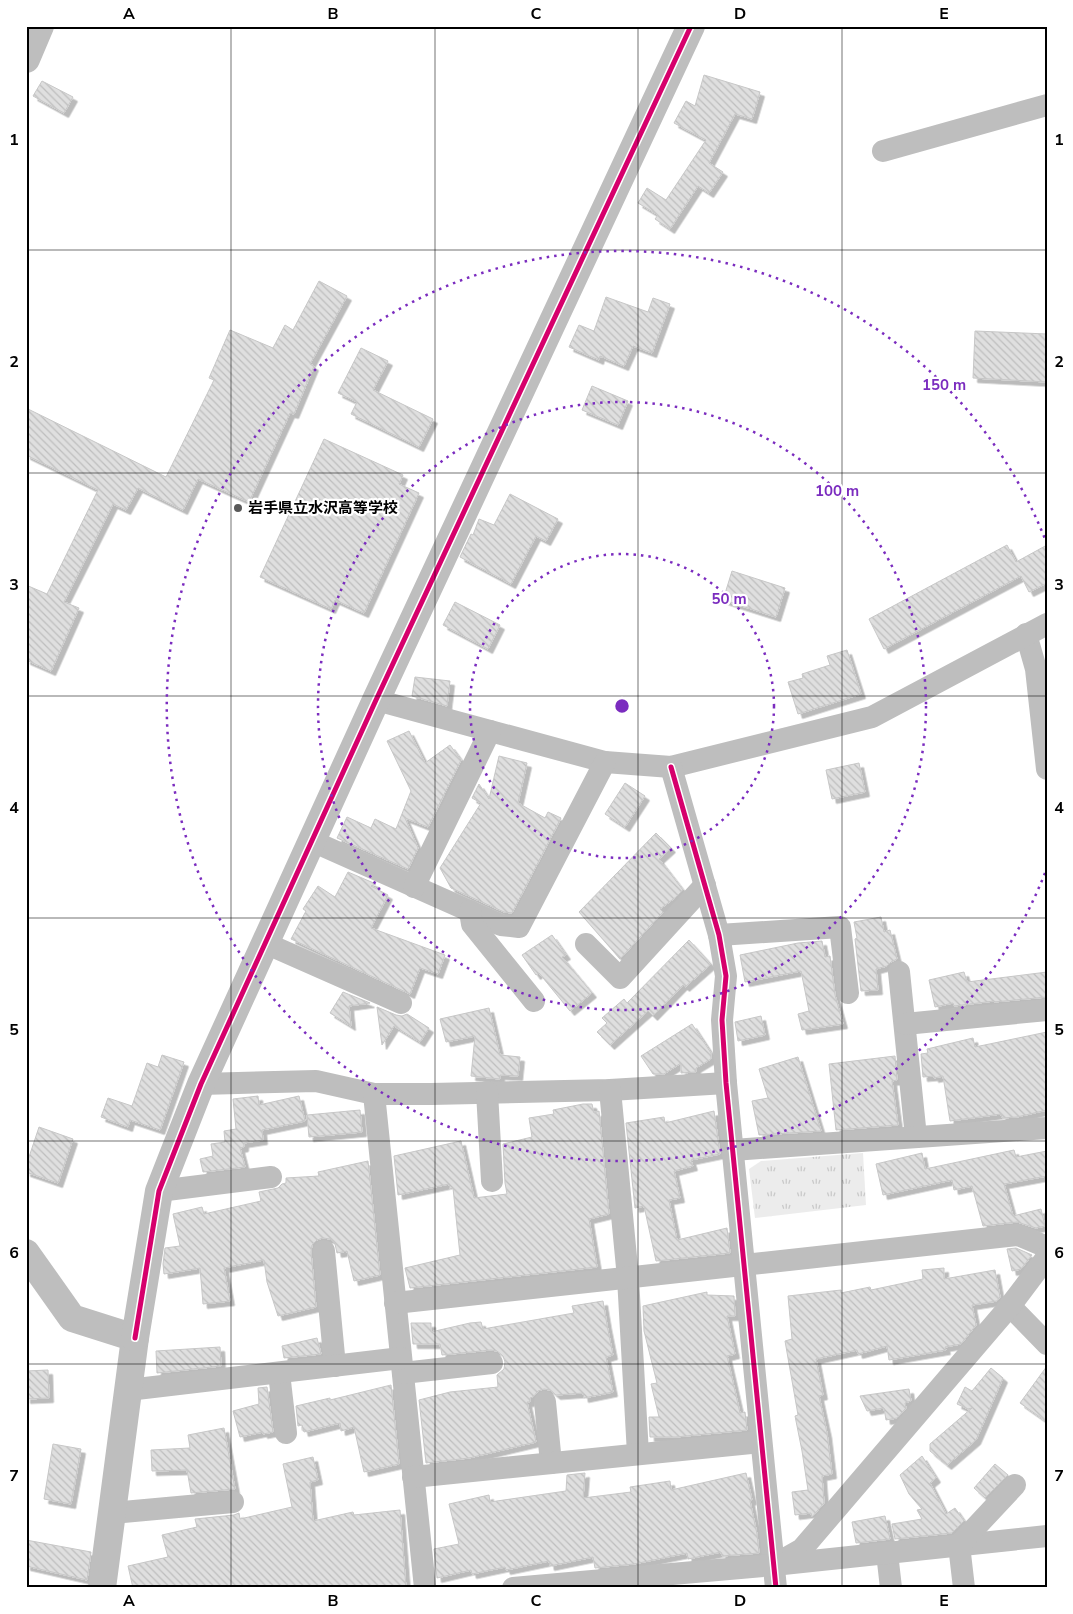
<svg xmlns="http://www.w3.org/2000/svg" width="1073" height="1614" viewBox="0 0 1073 1614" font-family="'Nunito Sans','Noto Sans JP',sans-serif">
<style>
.park{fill:url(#park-tufts)}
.building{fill:url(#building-back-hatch);stroke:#c7c7c7;filter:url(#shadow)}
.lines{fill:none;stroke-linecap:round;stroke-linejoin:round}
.minor{stroke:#bebebe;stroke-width:22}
.tertiary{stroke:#bebebe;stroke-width:28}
.cycleway-casing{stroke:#fff;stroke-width:8}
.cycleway{stroke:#d6006c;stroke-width:5}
.grid{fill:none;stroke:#000;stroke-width:1;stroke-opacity:0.55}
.ring{fill:none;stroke:#7b2cbf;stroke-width:2.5;stroke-dasharray:2.5 5}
.poi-dot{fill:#595959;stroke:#fff;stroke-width:2}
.labels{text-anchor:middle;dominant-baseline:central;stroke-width:4.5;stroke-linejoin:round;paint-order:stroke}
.poi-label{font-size:15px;font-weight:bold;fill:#000;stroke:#fff;text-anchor:start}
.centre{fill:#7b2cbf;stroke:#fff;stroke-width:2.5}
.ring-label{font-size:15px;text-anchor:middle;font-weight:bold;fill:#7b2cbf;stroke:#fff;stroke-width:4.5;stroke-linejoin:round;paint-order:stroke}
.neatline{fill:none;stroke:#000;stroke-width:2}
.grid-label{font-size:16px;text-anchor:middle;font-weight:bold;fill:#000}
</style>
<defs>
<pattern id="park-tufts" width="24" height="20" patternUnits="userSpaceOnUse" patternTransform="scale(1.25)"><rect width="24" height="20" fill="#ececec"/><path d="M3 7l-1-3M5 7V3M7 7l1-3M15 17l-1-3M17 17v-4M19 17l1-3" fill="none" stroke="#c9c9c9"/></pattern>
<pattern id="building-back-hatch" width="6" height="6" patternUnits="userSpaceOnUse" patternTransform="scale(1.25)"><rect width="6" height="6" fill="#dfdfdf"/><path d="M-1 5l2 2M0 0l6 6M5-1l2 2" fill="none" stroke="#bebebe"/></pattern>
<filter id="shadow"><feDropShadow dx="4.5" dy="4.5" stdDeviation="0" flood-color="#0004"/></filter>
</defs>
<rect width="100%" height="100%" fill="#fff"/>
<polygon class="park" points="863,1153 866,1205 755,1218 749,1169 761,1161"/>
<g class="building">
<polygon points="704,75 760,92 752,119 735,114 709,163 723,172 709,193 698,186 670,229 655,219 658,215 638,203 647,188 666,200 706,140 674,123 686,101 695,106"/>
<polygon points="42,81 73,97 64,113 33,96"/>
<polygon points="319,281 347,296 310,364 314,366 294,414 290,413 249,502 198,479 183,510 138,488 126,510 113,504 64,602 79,608 51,671 26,660 26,585 47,594 98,490 26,455 26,408 166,477 214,380 209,378 230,330 273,348 285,325 293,330"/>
<polygon points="606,297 648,312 653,298 670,304 652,353 633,346 624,366 600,356 599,360 569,347 579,325 594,331"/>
<polygon points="975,331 1047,334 1047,382 973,378"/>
<polygon points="361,348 388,361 373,390 433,419 419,447 351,414 357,402 338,393"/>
<polygon points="592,386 628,401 618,425 582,410"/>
<polygon points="324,439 403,475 399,484 419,493 364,613 335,600 331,609 260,577"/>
<polygon points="510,494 558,519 546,541 536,536 511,584 460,557 471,534 473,535 479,519 494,525"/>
<polygon points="1007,545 1016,562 1047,545 1047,583 1029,592 1021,576 884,649 869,619"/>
<polygon points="732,571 785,588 776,617 723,600"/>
<polygon points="455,602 500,625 488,649 443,625"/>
<polygon points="847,650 861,694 798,714 788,682 803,678 802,674 830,665 827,656"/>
<polygon points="415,677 450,681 447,706 412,696"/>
<polygon points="409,731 425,763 450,745 461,760 428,827 405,818 418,848 408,869 337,838 347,817 371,828 375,819 396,829 411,791 387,741"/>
<polygon points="499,756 527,763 518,803 545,818 548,812 561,818 512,913 504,912 451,888 440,868 481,803 472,798 479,784 489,799"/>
<polygon points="859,763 865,792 832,799 826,770"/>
<polygon points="625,783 645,796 625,827 605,814"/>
<polygon points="656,833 671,848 659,859 683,890 676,897 660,909 663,912 620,959 579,912"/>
<polygon points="348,872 376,884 371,886 388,895 371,928 445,955 438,974 420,968 410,994 291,939 306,911 303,909 318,886 335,897"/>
<polygon points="881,917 884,932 890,930 897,959 891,962 887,966 876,969 878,990 861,991 855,939 857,938 854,922"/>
<polygon points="552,935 566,955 562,957 592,993 570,1011 539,973 536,975 522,955"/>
<polygon points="689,940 711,964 685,987 683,985 653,1016 648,1011 610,1045 597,1032 607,1023 602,1018 624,999 627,1003"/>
<polygon points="822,941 825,957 830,956 835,995 843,1024 802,1030 798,1014 809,1011 801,971 745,982 740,955 798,943"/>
<polygon points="964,972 967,982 1047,972 1047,997 994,1002 994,1001 954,1006 953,1003 935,1007 929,980"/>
<polygon points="343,992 370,1003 349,1006 351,1026 330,1013"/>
<polygon points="377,1007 396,1015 402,1016 407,1014 429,1028 420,1042 394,1026 382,1045"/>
<polygon points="489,1008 500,1055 520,1057 518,1076 500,1075 500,1079 471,1076 475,1036 446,1042 440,1019"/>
<polygon points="761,1016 765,1035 738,1041 735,1022"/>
<polygon points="692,1024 711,1053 711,1059 696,1068 696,1072 681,1073 681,1063 664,1074 653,1074 641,1056"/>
<polygon points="1047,1032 1047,1110 1017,1117 1002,1118 1001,1114 950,1121 943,1076 934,1078 934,1076 923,1077 921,1054 928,1053 927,1049 973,1038 975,1047"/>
<polygon points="162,1055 184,1062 160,1130 130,1120 128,1127 101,1117 108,1098 132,1106 147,1063 158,1067"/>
<polygon points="895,1056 897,1080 892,1081 898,1125 836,1130 829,1064"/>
<polygon points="798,1057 821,1131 759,1135 752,1101 768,1098 759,1069"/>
<polygon points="258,1096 259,1105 299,1096 305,1121 262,1130 263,1140 244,1143 244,1147 240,1148 245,1167 203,1172 200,1159 213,1156 211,1144 225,1142 224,1131 236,1129 233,1099"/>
<polygon points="583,1104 592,1104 594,1113 599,1111 609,1214 589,1219 597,1267 410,1288 405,1268 460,1255 453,1188 450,1189 449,1184 398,1195 394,1156 461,1141 474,1198 507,1194 505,1183 503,1144 532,1137 529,1118 554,1114 553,1110"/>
<polygon points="360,1110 362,1132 309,1137 307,1115"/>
<polygon points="714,1111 720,1154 691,1160 693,1166 674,1171 680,1198 669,1200 677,1240 727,1228 730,1253 656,1261 644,1206 635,1208 626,1123 664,1117 665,1123"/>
<polygon points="39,1127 73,1139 58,1183 26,1172 26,1166"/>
<polygon points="1014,1150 1016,1157 1047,1151 1047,1176 1004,1184 1013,1216 1041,1209 1045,1226 1036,1228 1017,1222 983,1226 972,1186 954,1190 952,1180 883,1195 876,1164 922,1153 925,1169"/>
<polygon points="368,1161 380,1275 354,1281 347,1251 337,1253 335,1244 330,1239 323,1238 317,1240 312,1245 311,1252 316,1307 278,1316 267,1282 264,1260 224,1268 230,1301 203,1304 200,1268 164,1274 163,1264 165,1248 180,1246 173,1214 202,1207 204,1214 261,1201 259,1192 278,1188 282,1184 286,1183 286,1178 319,1176 318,1172"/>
<polygon points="1016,1248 1032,1255 1021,1269 1012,1271 1007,1249"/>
<polygon points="944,1268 944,1279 995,1270 1000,1297 997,1301 972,1305 976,1325 961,1344 945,1347 946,1350 889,1360 887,1346 858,1354 857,1350 816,1359 823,1395 819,1396 827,1433 832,1474 822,1476 824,1503 812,1517 811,1513 795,1515 792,1492 808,1490 802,1451 795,1416 798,1415 785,1341 792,1339 788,1296 841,1290 841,1293 870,1287 871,1290 923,1279 922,1270"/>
<polygon points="707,1292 707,1295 734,1296 735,1316 727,1316 735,1354 727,1356 740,1413 745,1412 747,1430 676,1437 650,1437 649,1417 659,1417 651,1384 657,1383 644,1331 643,1306"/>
<polygon points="603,1301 607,1325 613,1355 606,1357 613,1392 584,1398 583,1393 556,1395 550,1390 544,1389 538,1391 533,1397 530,1398 530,1402 527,1402 536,1442 469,1458 426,1463 419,1400 450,1392 498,1387 497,1375 504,1369 505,1362 503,1356 497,1351 491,1350 442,1355 440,1344 413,1344 411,1323 431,1323 431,1332 470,1323 481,1322 483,1329 574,1313 572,1306"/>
<polygon points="317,1338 321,1354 284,1358 282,1346"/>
<polygon points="220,1347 221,1366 157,1373 156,1351"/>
<polygon points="1047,1366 1047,1422 1020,1403"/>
<polygon points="991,1368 1003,1378 976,1440 947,1465 930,1451 930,1444 972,1408 968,1409 957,1404 965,1387 972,1391"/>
<polygon points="48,1370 49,1398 26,1399 26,1371"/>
<polygon points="391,1385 399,1464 364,1472 354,1427 341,1431 340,1423 304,1432 302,1425 298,1426 296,1406 330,1398 330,1400"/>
<polygon points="267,1387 273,1432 263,1434 263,1432 240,1437 233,1411 259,1404 258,1388"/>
<polygon points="909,1389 911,1401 905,1403 906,1408 897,1418 886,1420 884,1408 867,1411 860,1396"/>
<polygon points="224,1428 235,1489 191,1493 187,1470 152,1471 151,1450 190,1448 188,1435"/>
<polygon points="53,1444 81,1449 71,1504 44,1499"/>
<polygon points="922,1456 936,1478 930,1483 946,1514 955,1508 964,1521 952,1533 895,1539 892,1524 922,1519 917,1510 922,1509 909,1494 900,1475"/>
<polygon points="313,1457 318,1480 310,1482 313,1521 353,1512 354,1515 400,1510 406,1588 133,1588 128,1566 168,1557 162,1535 197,1527 195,1519 234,1515 239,1513 240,1519 292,1507 283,1464"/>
<polygon points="995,1464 1008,1475 985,1498 974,1488"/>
<polygon points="585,1473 583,1498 631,1492 630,1487 670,1481 671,1490 746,1473 752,1500 750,1501 757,1534 759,1553 722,1556 721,1552 688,1559 687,1553 634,1564 595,1568 593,1557 550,1566 549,1561 506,1570 505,1567 472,1574 471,1570 437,1578 434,1549 459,1544 449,1504 489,1495 490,1502 566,1491 567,1475"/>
<polygon points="885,1516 890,1539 856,1543 852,1522"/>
<polygon points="26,1540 91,1552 87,1580 26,1566"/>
</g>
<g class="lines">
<g class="minor">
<polyline points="883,151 1047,105"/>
<polyline points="1026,634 1036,669 1047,769"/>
<polyline points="376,700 605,762 671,767 872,717 1047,624"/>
<polyline points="671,767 719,935 726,976 722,1020 726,1083 776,1588"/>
<polyline points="312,841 501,925 519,927 605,762"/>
<polyline points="414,887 490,731"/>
<polyline points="470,911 472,924 534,1001"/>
<polyline points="719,935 840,927 848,993"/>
<polyline points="265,943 401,1003"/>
<polyline points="586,944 620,978 705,885"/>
<polyline points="899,972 916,1137"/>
<polyline points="905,1024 1047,1010"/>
<polyline points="201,1084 316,1081 374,1094 431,1094 610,1090 726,1083"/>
<polyline points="610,1090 628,1278 638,1454"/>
<polyline points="487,1092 492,1181"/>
<polyline points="374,1094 425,1588"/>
<polyline points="733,1150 1047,1128"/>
<polyline points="159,1191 271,1177"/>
<polyline points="324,1251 335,1366"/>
<polyline points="395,1303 1018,1235 1047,1247"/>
<polyline points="1010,1306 1047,1344"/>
<polyline points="279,1373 286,1433"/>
<polyline points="403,1373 492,1363"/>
<polyline points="128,1390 401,1358"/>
<polyline points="545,1402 551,1463"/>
<polyline points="413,1477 761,1442"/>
<polyline points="112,1513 233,1502"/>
<polyline points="887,1553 891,1588"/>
<polyline points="779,1562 802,1549 1010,1306 1047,1257"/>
<polyline points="513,1588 774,1565 1047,1536"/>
<polyline points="964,1588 959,1545 1015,1485"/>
</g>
<g class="tertiary">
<polyline points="26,59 40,26"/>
<polyline points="26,1253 72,1318 135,1338 102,1588"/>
<polyline points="135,1338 159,1191 201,1084 376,700 691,26"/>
</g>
<g class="cycleway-casing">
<g id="cycleway">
<polyline points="671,767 719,935 726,976 722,1020 726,1083 776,1588"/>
<polyline points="135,1338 159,1191 201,1084 376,700 691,26"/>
</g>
</g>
<use href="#cycleway" class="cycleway"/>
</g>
<path class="grid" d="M231,26V1588M435,26V1588M638,26V1588M842,26V1588M26,250H1047M26,473H1047M26,696H1047M26,918H1047M26,1141H1047M26,1364H1047"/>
<g class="ring">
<circle cx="622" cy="706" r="152"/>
<circle cx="622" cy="706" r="304"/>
<path d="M1045 873A455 455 0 1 1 1045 539"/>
</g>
<circle class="poi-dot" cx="238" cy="508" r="5"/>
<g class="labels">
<g class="poi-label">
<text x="248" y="508">岩手県立水沢高等学校</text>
</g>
</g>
<circle cx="622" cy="706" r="8" class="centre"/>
<g class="ring-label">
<text x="944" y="390">150 m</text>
<text x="837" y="496">100 m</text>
<text x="729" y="604">50 m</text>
</g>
<rect width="1073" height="1614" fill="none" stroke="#ffffff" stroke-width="55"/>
<rect x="28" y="28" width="1018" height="1558" class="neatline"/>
<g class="grid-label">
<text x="129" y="19">A</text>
<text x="333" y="19">B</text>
<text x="536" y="19">C</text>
<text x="740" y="19">D</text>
<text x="944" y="19">E</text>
<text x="14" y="145">1</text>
<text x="1059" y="145">1</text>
<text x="14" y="367">2</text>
<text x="1059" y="367">2</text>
<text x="14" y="590">3</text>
<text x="1059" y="590">3</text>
<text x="14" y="813">4</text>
<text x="1059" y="813">4</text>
<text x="14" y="1035">5</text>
<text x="1059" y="1035">5</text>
<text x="14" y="1258">6</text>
<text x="1059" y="1258">6</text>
<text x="14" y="1481">7</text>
<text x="1059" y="1481">7</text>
<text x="129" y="1606">A</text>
<text x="333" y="1606">B</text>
<text x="536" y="1606">C</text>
<text x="740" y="1606">D</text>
<text x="944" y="1606">E</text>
</g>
</svg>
